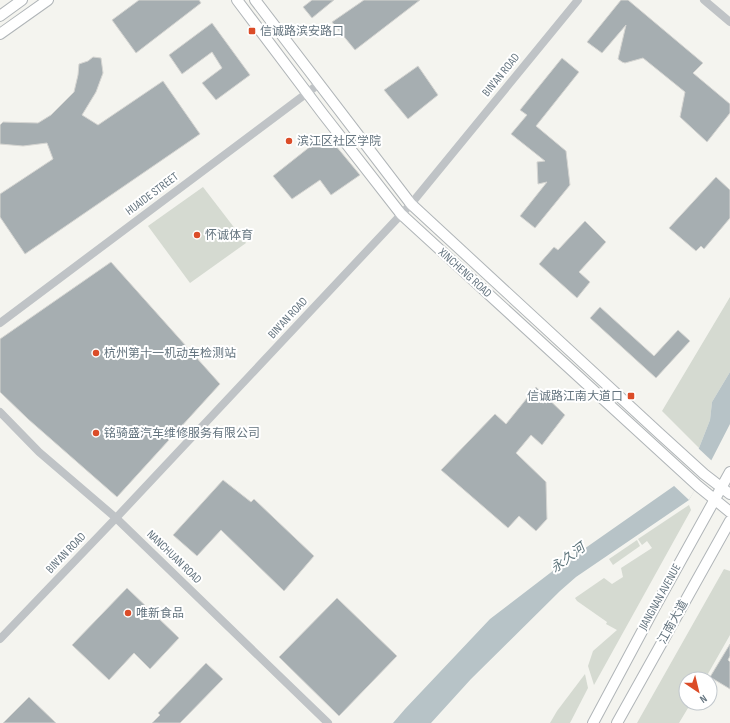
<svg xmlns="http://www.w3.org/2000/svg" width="730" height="723" viewBox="0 0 730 723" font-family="'Sofia Sans Condensed','Noto Sans SC',sans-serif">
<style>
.green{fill:#d5dad1}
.water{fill:#b7c3c7}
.pier{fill:#f4f4ef}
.building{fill:#a6aeb1;stroke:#d5d5d2}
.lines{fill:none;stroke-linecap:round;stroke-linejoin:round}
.major-casing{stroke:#b0b5b8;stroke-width:12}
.minor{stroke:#bfc3c6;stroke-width:8}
.major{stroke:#fff;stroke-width:10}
.poi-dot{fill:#db4c28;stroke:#fff;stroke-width:1.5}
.labels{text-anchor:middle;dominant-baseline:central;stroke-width:4;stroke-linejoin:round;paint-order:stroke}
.poi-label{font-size:12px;fill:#64747f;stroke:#fff;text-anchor:start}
.street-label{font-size:12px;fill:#64747f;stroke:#fff}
.water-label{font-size:13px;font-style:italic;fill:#5f767d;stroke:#fff}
</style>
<rect width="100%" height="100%" fill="#f4f4ef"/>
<g class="green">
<polygon points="203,187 246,243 190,283 148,226"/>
<polygon points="730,297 730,372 712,402 710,420 699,448 662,411"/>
<polygon points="689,505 691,510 594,685 588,666 593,651 617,630 606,624 607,622 577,601 575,598 604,578 612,584 623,577 621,568 652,548 647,541 642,545 638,539"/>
<polygon points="637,540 640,546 613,565 609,559"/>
<polygon points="724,569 730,571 730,635 705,679 686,679 686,703 691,703 679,723 637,723"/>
<polygon points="585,674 588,688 570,723 550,723 557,711"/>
</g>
<polygon class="water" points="730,372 730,424 712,459 689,500 576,577 560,591 471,679 431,723 393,723 405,709 490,619 554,570 674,486 699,448 710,420 712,402"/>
<polygon class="pier" points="697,447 712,461 689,500 672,484"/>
<g class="building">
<polygon points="139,0 199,0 201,3 136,53 112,20"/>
<polygon points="312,0 334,0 312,18 303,7"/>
<polygon points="364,0 420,0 355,50 332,22"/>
<polygon points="621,0 628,0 703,63 693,73 730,104 730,113 707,142 680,117 685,92 643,58 625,63 622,62 618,59 626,25 602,53 587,42"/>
<polygon points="212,23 250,75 216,100 202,83 222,68 212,52 182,74 169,55"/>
<polygon points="93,57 101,58 103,73 96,92 82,115 98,125 163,81 200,134 25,254 0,217 0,194 53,159 47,143 23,146 0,144 0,125 3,122 38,123 51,115 74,92 78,75 79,64 88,61"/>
<polygon points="562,58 579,72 536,126 566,151 570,185 535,228 520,216 547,182 538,184 537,162 545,161 511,134 527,115 520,110"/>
<polygon points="418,66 438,95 408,119 384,90"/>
<polygon points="326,134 360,175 331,195 320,180 292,199 273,176"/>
<polygon points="716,177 730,190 730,218 704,249 701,246 696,251 669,228"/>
<polygon points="585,221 606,242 579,272 590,282 577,298 539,264 554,247 558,250"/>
<polygon points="111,262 220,384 117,497 28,419 0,392 0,339"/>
<polygon points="600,307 654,356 678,330 690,341 656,378 590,318"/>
<polygon points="536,387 565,415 542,445 531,435 516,453 546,482 547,519 536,531 519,516 508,528 441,470 495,414 506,424"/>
<polygon points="223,480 251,502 254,499 314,556 284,591 221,530 197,556 173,535"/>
<polygon points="127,588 179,638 150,669 134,653 109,680 72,645"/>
<polygon points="337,598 397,656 339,716 279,657"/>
<polygon points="730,644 730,656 728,660 730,662 730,689 710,677"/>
<polygon points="206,663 223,679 180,723 152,723 160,715 158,713"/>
<polygon points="29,697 56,723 3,723"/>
</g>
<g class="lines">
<g class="major-casing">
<g id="major">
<polyline points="237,0 323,114 401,214 698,486 730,512"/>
<polyline points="255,0 411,204 660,434 704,474 730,494"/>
<polyline points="0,16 22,0"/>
<polyline points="0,34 48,0"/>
<polyline points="593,723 654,609 730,472"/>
<polyline points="617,723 730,521"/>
</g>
</g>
<g class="minor">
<polyline points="704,0 730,22"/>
<polyline points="0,323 319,84"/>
<polyline points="0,412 39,452 116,518 328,723"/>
<polyline points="0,639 116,518 411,204 578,0"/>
</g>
<use href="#major" class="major"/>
</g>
<g class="poi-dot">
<rect x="248" y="27" width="8" height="8" rx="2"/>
<circle cx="289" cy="141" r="4"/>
<circle cx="197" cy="235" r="4"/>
<circle cx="96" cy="353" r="4"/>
<rect x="627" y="392" width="8" height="8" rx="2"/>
<circle cx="96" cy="433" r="4"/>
<circle cx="128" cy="613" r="4"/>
</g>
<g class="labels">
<g class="poi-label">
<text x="260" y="31">信诚路滨安路口</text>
<text x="297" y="141">滨江区社区学院</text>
<text x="205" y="235">怀诚体育</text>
<text x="104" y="353">杭州第十一机动车检测站</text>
<text x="623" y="396" text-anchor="end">信诚路江南大道口</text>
<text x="104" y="433">铭骑盛汽车维修服务有限公司</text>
<text x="136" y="613">唯新食品</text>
</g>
<g class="street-label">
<text transform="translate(501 75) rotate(-51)">BIN'AN ROAD</text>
<text transform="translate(152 194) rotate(-37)">HUAIDE STREET</text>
<text transform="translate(465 273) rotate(42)">XINCHENG ROAD</text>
<text transform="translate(288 318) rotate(-47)">BIN'AN ROAD</text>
<text transform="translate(66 553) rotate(-46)">BIN'AN ROAD</text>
<text transform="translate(174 557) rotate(44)">NANCHUAN ROAD</text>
<text transform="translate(660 597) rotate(-61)">JIANGNAN AVENUE</text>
<text transform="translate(673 622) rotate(-61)">江南大道</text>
</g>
<g class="water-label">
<text transform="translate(568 558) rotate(-37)">永久河</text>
</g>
</g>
<g transform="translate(698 691) rotate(145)"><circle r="19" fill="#ffffff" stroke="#c1c7cc"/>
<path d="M0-3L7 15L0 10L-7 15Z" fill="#db4c28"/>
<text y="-6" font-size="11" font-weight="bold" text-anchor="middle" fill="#64747f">N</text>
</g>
</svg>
